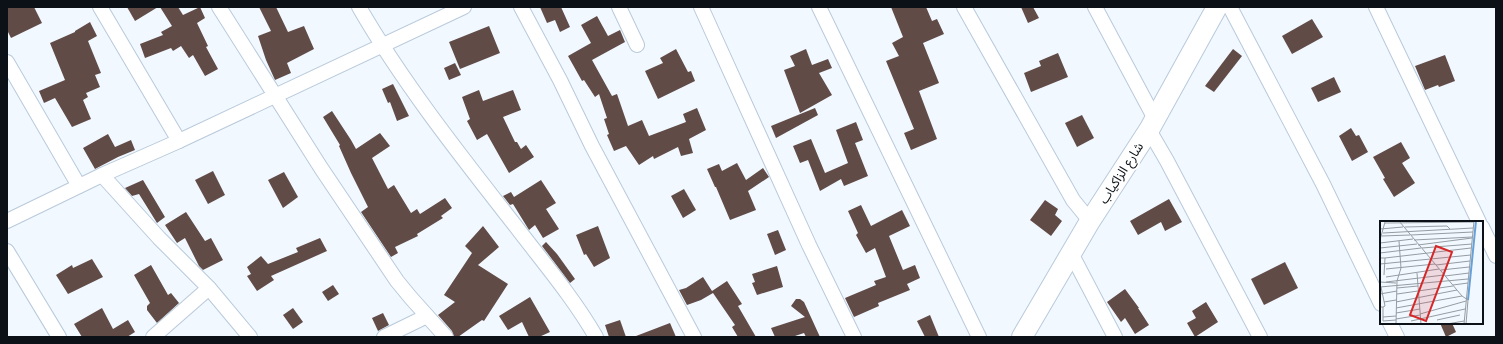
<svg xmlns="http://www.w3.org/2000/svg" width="1503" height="344" viewBox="0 0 1503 344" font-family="'Fira Sans','Noto Sans Arabic',sans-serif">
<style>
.building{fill:#614b47}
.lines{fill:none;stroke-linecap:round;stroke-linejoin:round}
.street-casing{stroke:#b9cadb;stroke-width:16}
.secondary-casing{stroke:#b9cadb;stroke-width:22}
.street{stroke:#fff;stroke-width:14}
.secondary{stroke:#fff;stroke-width:20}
.labels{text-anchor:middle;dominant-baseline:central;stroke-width:4;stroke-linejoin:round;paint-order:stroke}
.street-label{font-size:13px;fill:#0b1116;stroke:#fff}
.inset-river{fill:none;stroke:#67a0d8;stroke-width:2}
.inset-road{fill:none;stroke:#959ca2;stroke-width:1}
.view{fill:#d62828;fill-opacity:0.15;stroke:#d62828;stroke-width:2}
.inset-edge{fill:none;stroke:#0b1116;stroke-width:2}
</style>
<rect width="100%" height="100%" fill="#f1f8ff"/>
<g class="building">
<polygon points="7,7 34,7 42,23 11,38 7,30"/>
<polygon points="127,7 158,7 135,21"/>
<polygon points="160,7 178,7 183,15 200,7 205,18 197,23 208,46 206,47 218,69 205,76 193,55 189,58 181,46 173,51 171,48 145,58 140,44 163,35 161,32 172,26"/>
<polygon points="259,7 276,7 288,32 304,26 314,49 287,63 291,73 275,80 266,60 258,36 271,31"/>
<polygon points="540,7 561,7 570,27 560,32 555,20 547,23"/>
<polygon points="891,7 926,7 932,21 937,19 944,34 923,43 939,83 919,91 937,139 911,150 904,133 914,129 886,61 899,56 892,43 903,37"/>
<polygon points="1021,7 1033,7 1039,18 1028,23"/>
<polygon points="597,16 608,36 620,30 625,42 592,60 612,96 617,94 628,126 642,120 649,136 686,122 683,114 697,108 706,130 689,139 693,153 681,156 678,147 654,159 653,156 639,165 626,146 614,151 607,135 609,134 604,119 607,118 599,94 595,97 584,80 582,81 568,56 591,43 581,25"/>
<polygon points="1312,19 1323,37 1292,54 1282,36"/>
<polygon points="90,22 97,36 88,41 101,73 95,75 100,87 86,93 88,97 83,100 91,119 72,127 55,98 44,103 39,91 65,80 50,43 75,32 75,31"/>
<polygon points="489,26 500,53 460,69 449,42"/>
<polygon points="676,49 688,72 691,71 695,81 658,99 645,71 663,63 660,58"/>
<polygon points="806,49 812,65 828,59 832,68 819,73 832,95 800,113 784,70 795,66 790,56"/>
<polygon points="1233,49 1242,56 1214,92 1205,86"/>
<polygon points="1058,53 1068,77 1031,92 1024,73 1041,66 1039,61"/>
<polygon points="1445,55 1455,81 1439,87 1438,85 1425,90 1415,66"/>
<polygon points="455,63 461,75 449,80 444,68"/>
<polygon points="1334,77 1341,92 1318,102 1311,88"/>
<polygon points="393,84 409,116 397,121 390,102 388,103 382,89"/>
<polygon points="479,90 483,101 513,90 521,110 503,117 515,142 517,142 521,149 526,145 534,157 509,173 487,134 477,140 467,121 470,119 462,97"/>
<polygon points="815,108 818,115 776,138 771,126"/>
<polygon points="332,111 351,140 356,149 380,133 390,146 372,158 388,189 394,185 411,213 417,209 420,214 445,198 452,208 441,216 443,218 417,234 418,236 395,247 398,253 391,257 361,212 368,207 351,173 339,146 340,145 323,117"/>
<polygon points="1082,115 1094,138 1077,147 1065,123"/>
<polygon points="856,122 863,140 855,143 868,176 844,186 841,179 820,191 808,160 800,163 793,146 811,139 825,173 848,163 836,130"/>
<polygon points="1351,128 1356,136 1359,135 1368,152 1352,161 1339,136"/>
<polygon points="108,134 115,147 131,140 135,150 118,157 95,169 83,148"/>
<polygon points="1401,142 1410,158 1402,163 1415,183 1394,197 1383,179 1385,178 1373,157"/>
<polygon points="737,163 746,180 763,168 769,177 748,191 756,210 730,220 716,187 715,187 707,169 719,164 722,171"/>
<polygon points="213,171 225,195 208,204 195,180"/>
<polygon points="284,172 298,197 283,208 268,180"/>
<polygon points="143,180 165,217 157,223 139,194 132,196 125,188"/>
<polygon points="541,180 556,203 546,209 559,229 543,238 535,225 529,230 513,204 510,205 503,196 511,192 514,197"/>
<polygon points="684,189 696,210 683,218 671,196"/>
<polygon points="1169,199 1182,222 1165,231 1161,222 1138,235 1130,221"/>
<polygon points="1045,200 1058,209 1055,215 1062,221 1051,236 1030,220"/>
<polygon points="861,205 871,226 902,210 910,226 889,236 903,270 915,265 920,278 907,284 910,290 878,303 879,306 854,317 845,298 876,285 874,281 886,277 875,248 866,253 856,235 858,233 848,211"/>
<polygon points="186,212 205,241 211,238 223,260 203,270 199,266 185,238 177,243 165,225"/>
<polygon points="483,226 499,247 478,265 508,284 484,321 482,320 458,337 454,337 452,331 438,315 455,302 444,295 472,253 465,246"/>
<polygon points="598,226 610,258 594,267 586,254 584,255 576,235"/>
<polygon points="778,230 786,250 775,255 767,234"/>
<polygon points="320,238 327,251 271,276 274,280 257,291 247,276 251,274 247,267 261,256 268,264 298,252 296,248"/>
<polygon points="546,242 557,254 575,279 570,283 542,246"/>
<polygon points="92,259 103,277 68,294 56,275 72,265 73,268"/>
<polygon points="1285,262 1298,288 1264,305 1251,279"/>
<polygon points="151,265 168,295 171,293 179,303 157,323 147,310 147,306 150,303 134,275"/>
<polygon points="777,266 783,287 757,295 752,283 755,282 752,274"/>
<polygon points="703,277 712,291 727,281 742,304 738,306 756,337 738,337 732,327 735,325 713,293 701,300 687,305 679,290 686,288"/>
<polygon points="333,285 339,294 328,301 322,292"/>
<polygon points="1125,289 1139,308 1138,308 1149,325 1135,334 1125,318 1121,322 1107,302"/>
<polygon points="530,297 550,332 539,337 529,337 522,322 508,330 499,316"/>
<polygon points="796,299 800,299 804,302 820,337 806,337 804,333 792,337 775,337 771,328 805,317 791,306"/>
<polygon points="1206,302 1218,322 1195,337 1187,323 1196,318 1192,311"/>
<polygon points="102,308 113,329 128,320 135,332 127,337 82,337 74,324"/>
<polygon points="293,308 303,322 293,329 283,315"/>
<polygon points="383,313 389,325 378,331 372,318"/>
<polygon points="930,315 939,337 925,337 917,321"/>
<polygon points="620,320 626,337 609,337 605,325"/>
<polygon points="670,323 676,337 636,337 636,336"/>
<polygon points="1440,323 1452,323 1456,332 1446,337"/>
</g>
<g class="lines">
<g class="street-casing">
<g id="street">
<polyline points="100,7 179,141"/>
<polyline points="219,7 321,168 397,281 411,298 446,337"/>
<path d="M359,7C403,83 460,155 514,224C542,261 573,297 596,337"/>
<polyline points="521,7 560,80 592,146 694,337"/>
<polyline points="619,7 637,45"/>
<polyline points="701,7 809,245 854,337"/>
<polyline points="819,7 979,337"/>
<polyline points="964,7 1073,200 1090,221"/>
<polyline points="1095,7 1155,119"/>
<polyline points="1230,7 1323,184 1381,304"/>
<polyline points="1376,7 1479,222"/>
<polyline points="7,62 79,186"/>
<polyline points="1149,130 1167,161 1260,337"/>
<polyline points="102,175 159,238 209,288 250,337"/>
<polyline points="7,221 102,175 179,141 464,7"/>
<polyline points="1482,227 1496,256"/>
<polyline points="7,251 59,337"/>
<polyline points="1071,253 1115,337"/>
<polyline points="1390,323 1397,337"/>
<polyline points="153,337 209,288"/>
<polyline points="384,337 427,316"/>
</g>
</g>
<g class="secondary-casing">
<polyline id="secondary" points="1022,337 1090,221 1149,130 1217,7"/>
</g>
<use href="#street" class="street"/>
<use href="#secondary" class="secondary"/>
</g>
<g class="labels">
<g class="street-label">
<text transform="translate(1121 173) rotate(-57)">شارع الزاكياب</text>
</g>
</g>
<g transform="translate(1380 221)">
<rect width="103" height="103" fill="#f1f8ff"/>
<path class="inset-river" d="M88,79L96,0"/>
<path class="inset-road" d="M19,0L82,75L88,79L86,103M5,2L94,1M25,6L67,5L70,8M0,8L23,6M3,12L93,7M31,14L93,11M2,15L30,14M0,19L5,1M34,19L92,16M0,22L33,18M38,24L92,17M0,27L37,23M42,27L92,23M0,32L41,27M0,37H5L4,54M5,37L91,27M0,43L91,34M56,44L90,40M6,48L55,43M61,49L89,46M37,52L41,103M65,55L89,52M6,56L59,48M0,61L16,62M6,61L64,54M73,64L88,62M0,66L88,58M1,66L5,85L3,86M17,67L38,65M0,73L17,70M17,73L73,65M4,81L16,79M16,81L77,69M0,86H3V100L16,99M16,87L82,75M16,92L40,88M40,93L86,80M3,96L16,95M16,98L40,94M57,99L80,94M31,100L85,88M16,103L17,60L21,47L19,20M67,103L84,100M84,103L94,0"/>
<path class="view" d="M56,25L72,31L46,100L30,94Z"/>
<rect width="103" height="103" class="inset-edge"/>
</g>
<rect width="1503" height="344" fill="none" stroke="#0b1116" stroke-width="16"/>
</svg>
